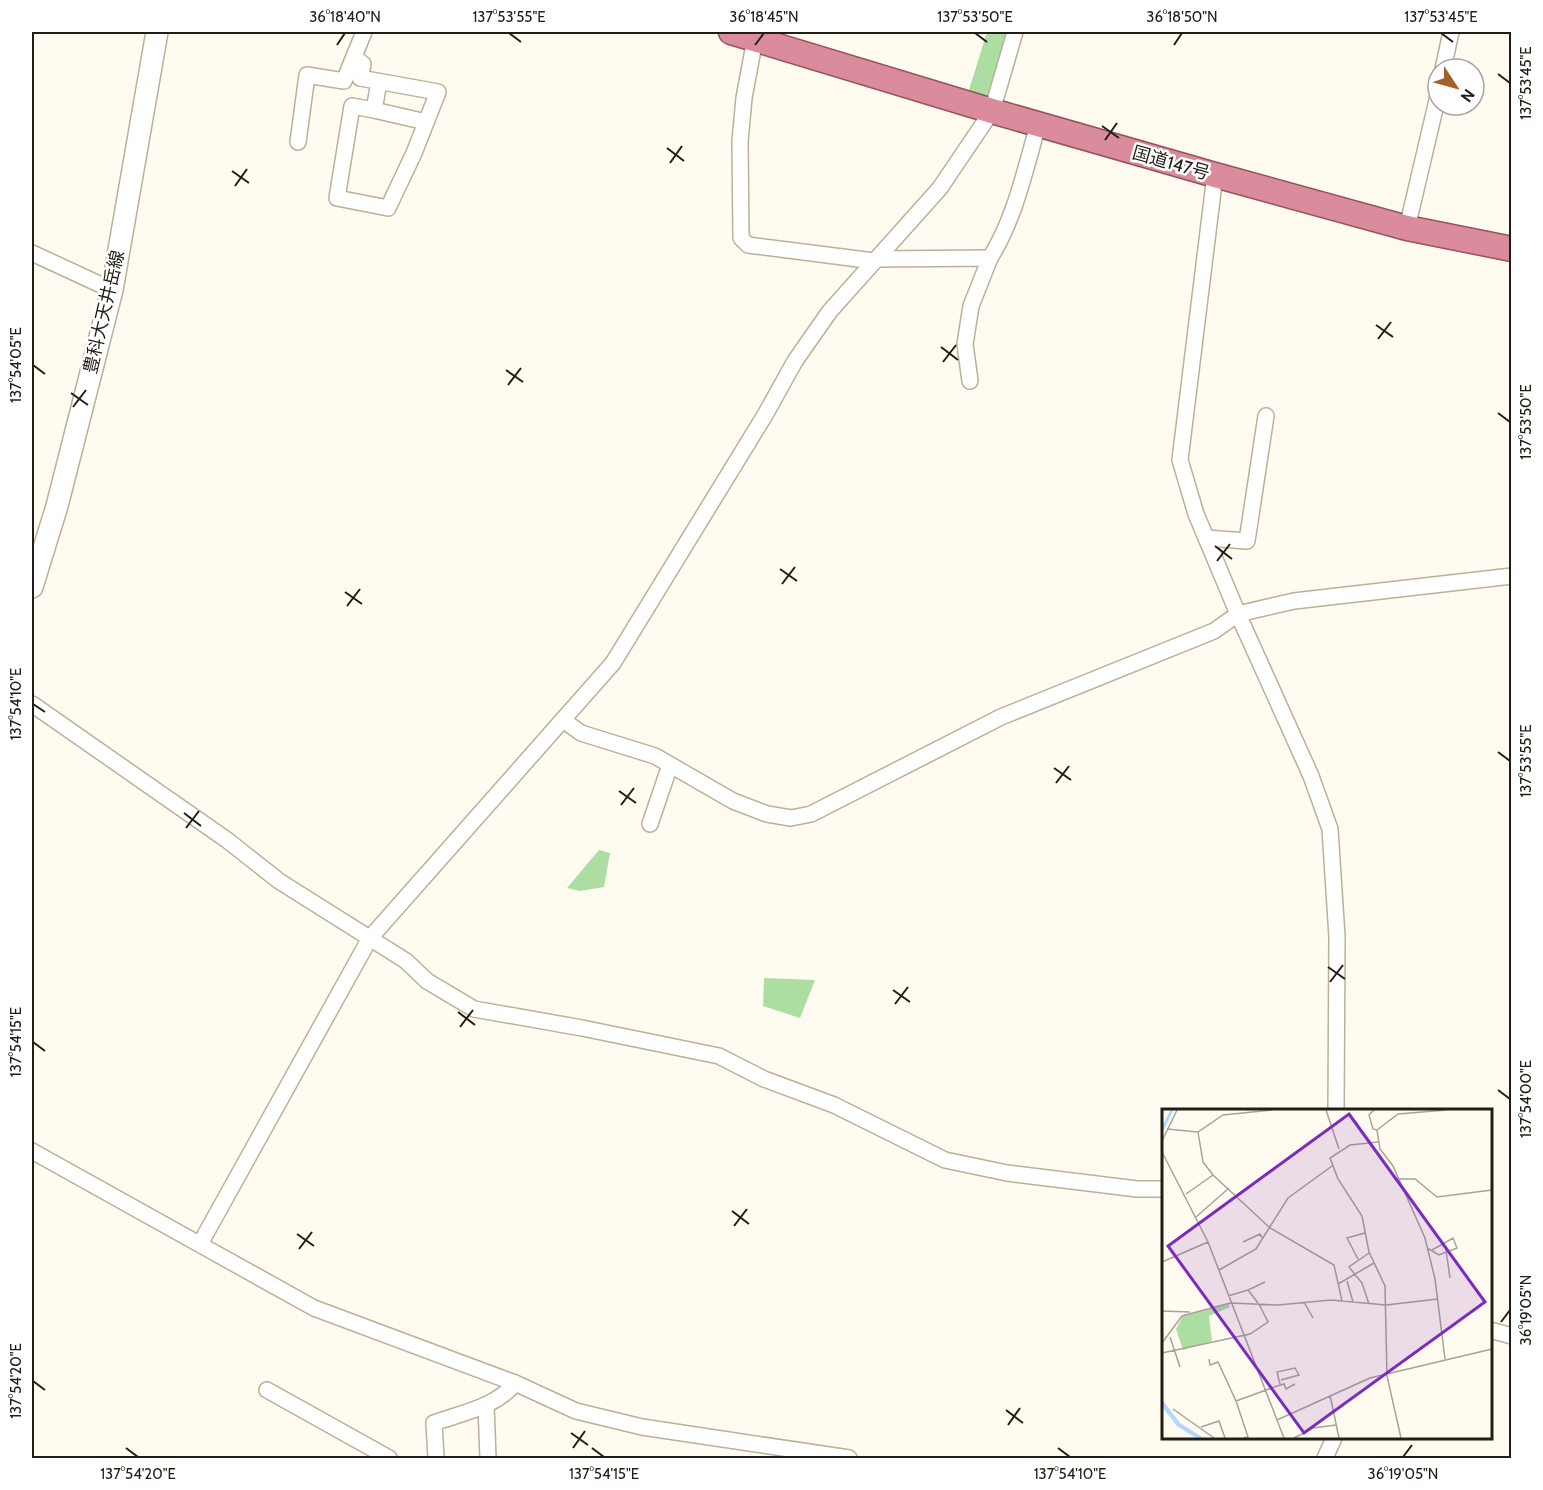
<svg xmlns="http://www.w3.org/2000/svg" width="1543" height="1490" viewBox="0 0 1543 1490" font-family="Cabin,'Noto Sans JP',sans-serif">
<style>
.green{fill:#acdea2}
.lines{fill:none;stroke-linecap:round;stroke-linejoin:round}
.minor-casing{stroke:#bbb198;stroke-width:18}
.secondary-casing{stroke:#bbb198;stroke-width:24}
.trunk-casing{stroke:#94535c;stroke-width:27}
.minor{stroke:#fff;stroke-width:15}
.secondary{stroke:#fff;stroke-width:21}
.trunk{stroke:#db8c9c;stroke-width:24}
.ticks{fill:none;stroke:#221e15;stroke-width:2}
.labels{text-anchor:middle;dominant-baseline:central;stroke-width:5;stroke-linejoin:round;paint-order:stroke}
.street-label{font-size:18px;fill:#221e15;stroke:#fff}
.inset-river{fill:none;stroke:#b2d9fb;stroke-width:3}
.inset-road{fill:none;stroke:#a7a398;stroke-width:1.5}
.view{fill:#7b2cbf;fill-opacity:0.15;stroke:#7b2cbf;stroke-width:3}
.inset-edge{fill:none;stroke:#221e15;stroke-width:3}
.neatline{fill:none;stroke:#221e15;stroke-width:2}
.ticks-label{font-size:15px;text-anchor:middle;fill:#221e15}
</style>
<rect width="100%" height="100%" fill="#fffbf0"/>
<g class="green">
<polygon points="987,32 1008,32 988,98 968,93"/>
<polygon points="599,850 610,853 604,887 580,891 567,888"/>
<polygon points="764,978 815,980 800,1018 763,1006"/>
</g>
<g class="lines">
<g class="minor-casing">
<g id="minor">
<polyline points="759,32 755,39 744,98 740,141 741,238 748,245 874,261"/>
<polyline points="354,57 363,64 360,78 438,92 414,153 388,208 337,198 352,106 374,110 379,82"/>
<polyline points="1443,69 1451,32"/>
<polyline points="374,110 426,122"/>
<polyline points="298,142 307,75 344,81 364,32"/>
<polyline points="1215,175 1180,460 1196,514 1238,614 1311,776 1330,829 1337,937 1336,1110"/>
<polyline points="1407,228 1438,96"/>
<polyline points="32,253 112,290"/>
<path d="M990,258C1015,218 1025,170 1038,125"/>
<polyline points="877,259 990,258 971,306 965,344 970,381"/>
<polyline points="1206,538 1247,541 1266,416"/>
<polyline points="32,704 227,840 279,881 406,961 427,981 474,1009 582,1028 719,1056 764,1079 834,1105 945,1160 1007,1173 1137,1189 1164,1189"/>
<polyline points="563,720 581,733 655,756 733,801 767,814 791,818 811,814 1001,717 1214,631 1238,614 1294,601 1512,576"/>
<polyline points="650,824 670,765"/>
<polyline points="32,1151 314,1308 515,1383 576,1411 642,1427 849,1458"/>
<polyline points="200,1244 370,938 613,663 765,415 795,361 830,311 940,188 992,111 1015,32"/>
<polyline points="1490,1330 1512,1336"/>
<polyline points="267,1390 389,1458"/>
<polyline points="486,1405 488,1458"/>
<path d="M436,1458L434,1423C461,1413 497,1407 515,1383"/>
<polyline points="1325,1458 1334,1438"/>
</g>
</g>
<g class="secondary-casing">
<polyline id="secondary" points="32,587 57,506 112,290 157,32"/>
</g>
<g class="trunk-casing">
<polyline id="trunk" points="731,32 992,111 1215,175 1407,228 1512,249"/>
</g>
<use href="#minor" class="minor"/>
<use href="#secondary" class="secondary"/>
<use href="#trunk" class="trunk"/>
</g>
<path class="ticks" d="M509,33L521,42M975,33L987,42M1441,33L1453,42M337,45L345,33M755,45L764,33M1174,45L1182,33M1498,74L1510,83M1102,126L1119,138M1105,140L1117,123M667,148L684,161M670,163L682,146M232,171L249,183M235,186L247,169M1376,325L1393,337M1378,339L1391,322M941,347L958,360M943,362L956,345M33,365L45,374M506,370L523,382M508,385L521,368M71,393L88,405M73,407L86,390M1498,413L1510,422M1215,546L1232,559M1217,561L1230,544M780,569L797,581M782,584L795,567M345,592L362,604M347,606L360,589M33,704L45,712M1498,752L1510,761M1054,768L1071,780M1056,783L1069,766M619,791L636,803M621,805L634,788M184,813L201,826M186,828L199,811M1328,967L1345,979M1330,982L1343,965M893,990L910,1002M895,1004L908,987M458,1012L475,1025M460,1027L473,1010M33,1042L45,1051M1498,1090L1510,1099M732,1211L749,1224M734,1226L747,1209M297,1234L314,1246M299,1249L312,1232M1501,1322L1510,1310M33,1381L45,1390M1006,1410L1023,1423M1008,1425L1020,1408M571,1433L588,1445M126,1448L138,1457M573,1448L585,1431M592,1448L604,1457M1058,1448L1070,1457M1403,1457L1412,1445"/>
<g class="labels">
<g class="street-label">
<text transform="translate(1171 163) rotate(16)">国道147号</text>
<text transform="translate(104 312) rotate(-77)">豊科大天井岳線</text>
</g>
</g>
<g transform="translate(1162 1109)">
<rect width="330" height="330" fill="#fffbf0"/>
<path d="M67,195L68,198L47,207L50,232L21,241L14,220L21,207Z" fill="#acdea2"/>
<path class="inset-river" d="M0,21L10,1M0,293L17,315L39,329M0,295L16,316L37,329"/>
<path class="inset-road" d="M164,1L177,40M212,1L207,6L211,20L215,21M5,20L36,23L61,6L110,1M36,23L41,53L51,66L108,119L172,156L180,192M0,32L15,1M216,33L188,36L168,49L176,70L200,107L207,143L223,177L225,267L239,329M0,43L46,133L122,329M235,70H253L275,88L330,81M24,85L51,66M34,108L67,79M81,133L98,125L101,130M265,139L277,146L295,139L291,129L270,141M284,141L288,169M196,150L185,129L203,124M0,153L46,133M57,161L94,140L126,89L170,57M185,172L191,193M176,175L212,154M66,187L86,181M142,193L151,209M96,194L86,181L103,173M207,195L200,174L187,158L207,144M0,202L28,203M8,228L18,258M0,234L20,207L68,194L116,196L169,191L224,196L276,190M0,244L88,225L106,213L97,195M47,250L48,256L56,253L74,292L86,328L82,329M283,250L273,170L263,129L231,57L218,40L215,21L236,5L284,1M118,275L115,263L133,259L137,266L119,271M168,286L177,329M74,292L115,277L122,275L124,280L133,275M11,300L52,329M115,311L208,269L330,240M39,318L57,312L63,329M132,329L151,319L174,316"/>
<path class="view" d="M187,5L323,193L142,324L6,137Z"/>
<rect width="330" height="330" class="inset-edge"/>
</g>
<rect width="1543" height="1490" fill="none" stroke="#ffffff" stroke-width="66"/>
<g transform="translate(1456 87) rotate(126)"><circle r="28" fill="#ffffff" stroke="#a7a5a1" stroke-width="1.5"/>
<path d="M0-4.5L10 22L0 15L-10 22Z" fill="#a1622a"/>
<text y="-9" font-size="16" font-weight="bold" text-anchor="middle" fill="#221e15">N</text>
</g>
<rect x="33" y="33" width="1477" height="1424" class="neatline"/>
<g class="ticks-label">
<text x="345" y="22">36°18'40"N</text>
<text x="509" y="22">137°53'55"E</text>
<text x="764" y="22">36°18'45"N</text>
<text x="975" y="22">137°53'50"E</text>
<text x="1182" y="22">36°18'50"N</text>
<text x="1441" y="22">137°53'45"E</text>
<text transform="translate(1526 83) rotate(-90)" y="5">137°53'45"E</text>
<text transform="translate(16 365) rotate(-90)" y="5">137°54'05"E</text>
<text transform="translate(1526 422) rotate(-90)" y="5">137°53'50"E</text>
<text transform="translate(16 704) rotate(-90)" y="5">137°54'10"E</text>
<text transform="translate(1526 761) rotate(-90)" y="5">137°53'55"E</text>
<text transform="translate(16 1042) rotate(-90)" y="5">137°54'15"E</text>
<text transform="translate(1526 1099) rotate(-90)" y="5">137°54'00"E</text>
<text transform="translate(1526 1310) rotate(-90)" y="5">36°19'05"N</text>
<text transform="translate(16 1381) rotate(-90)" y="5">137°54'20"E</text>
<text x="138" y="1479">137°54'20"E</text>
<text x="604" y="1479">137°54'15"E</text>
<text x="1070" y="1479">137°54'10"E</text>
<text x="1403" y="1479">36°19'05"N</text>
</g>
</svg>
